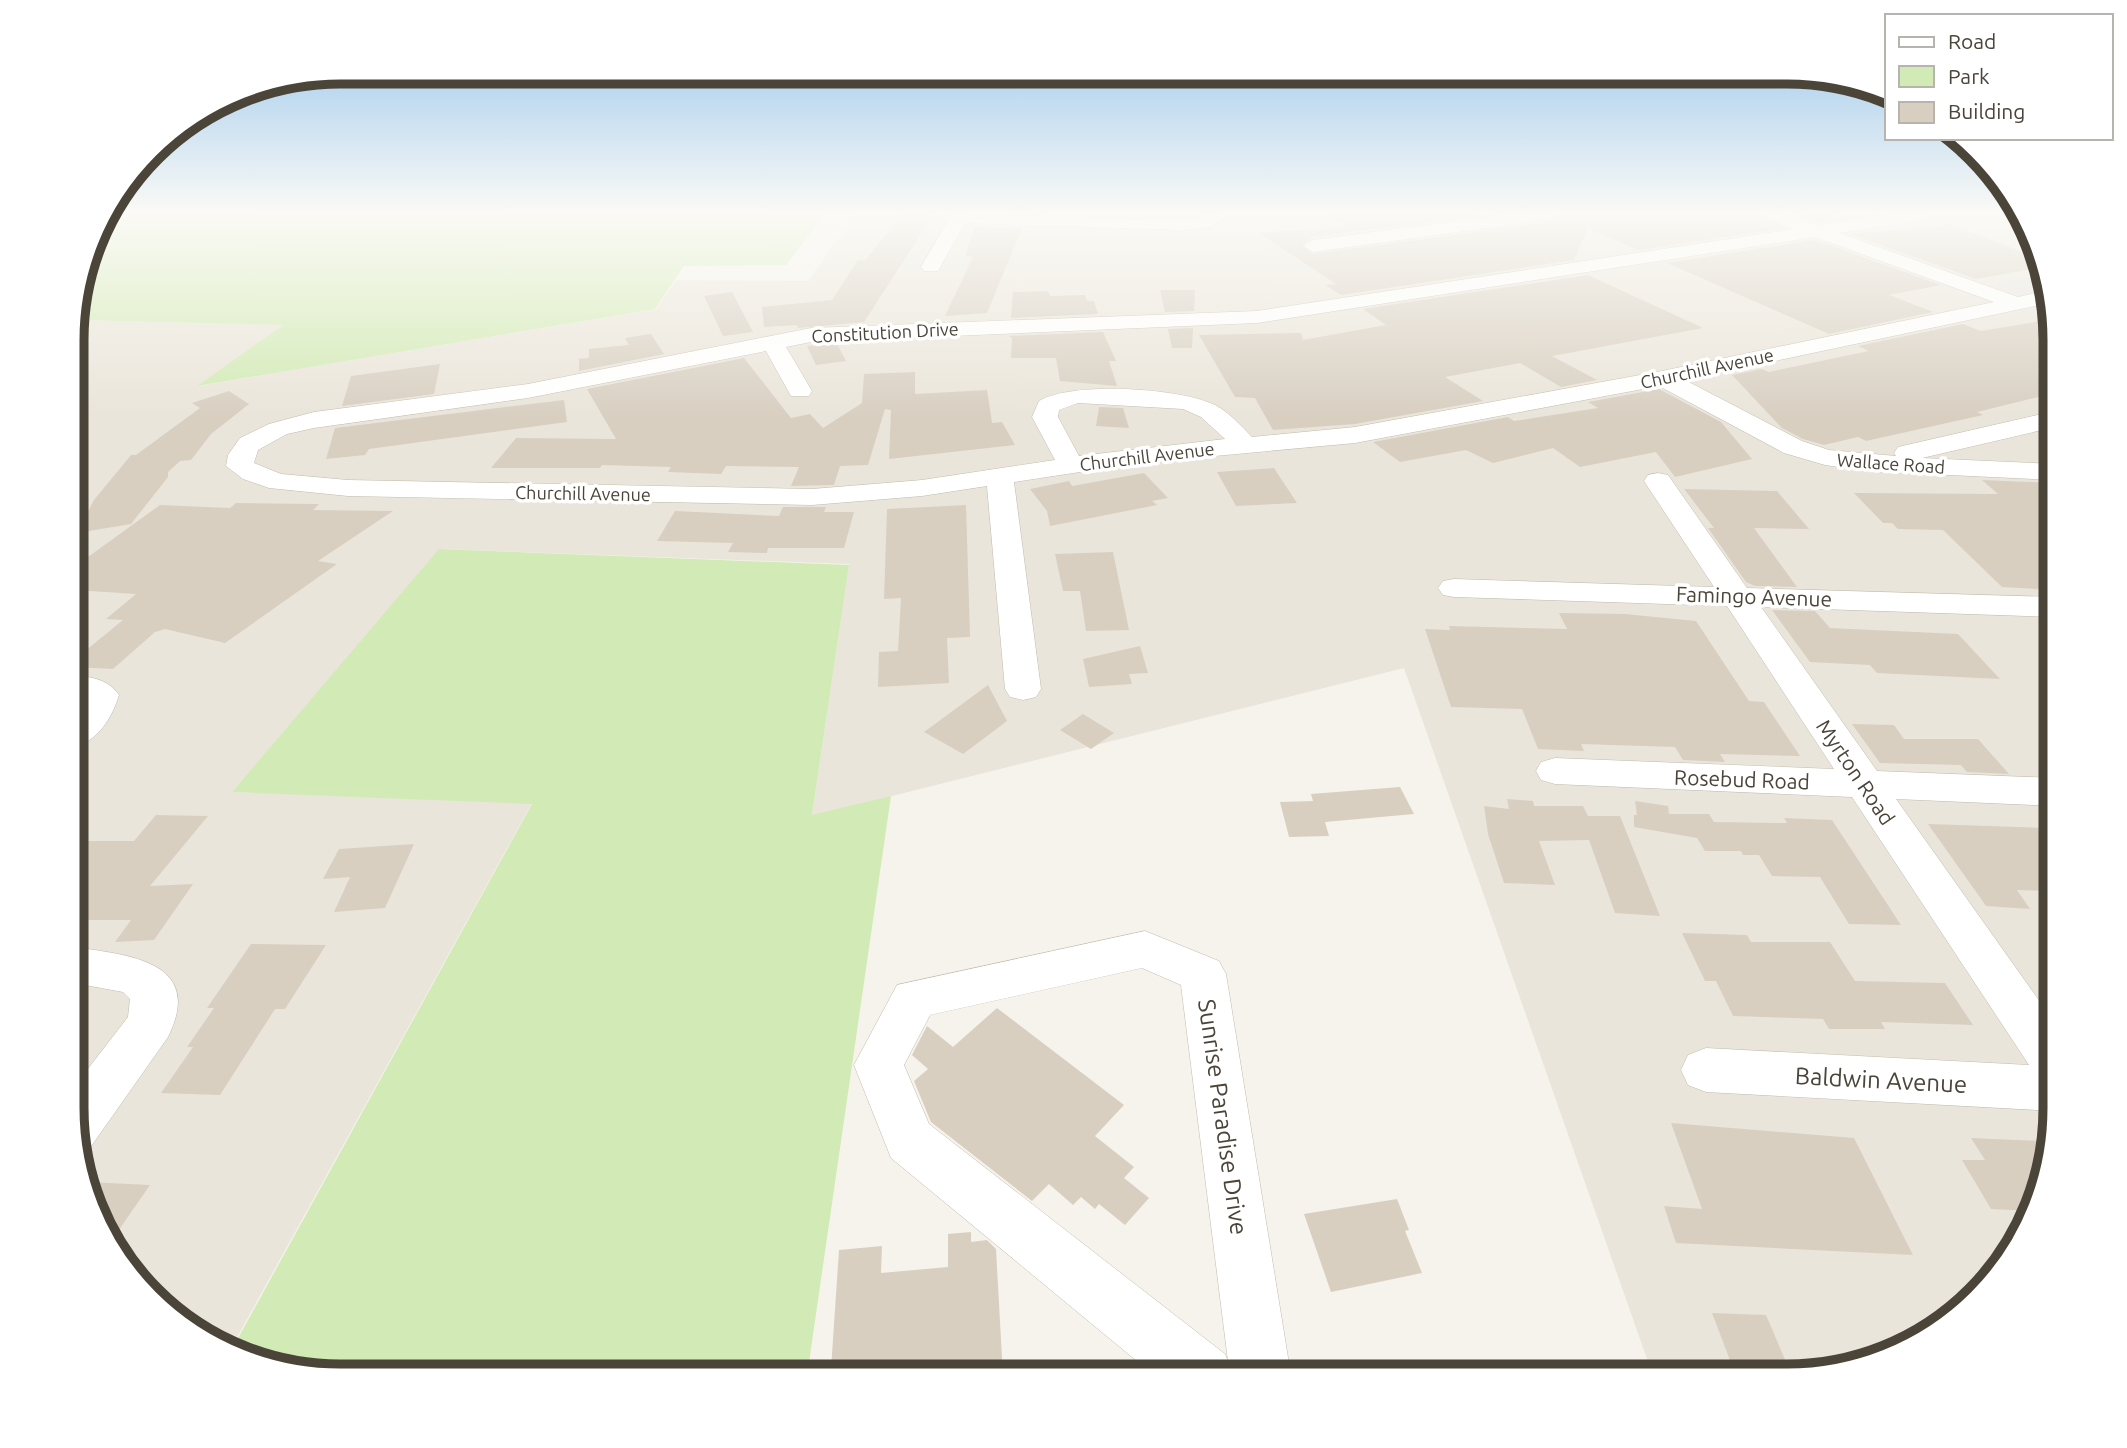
<svg xmlns="http://www.w3.org/2000/svg" width="2127" height="1448" viewBox="0 0 2127 1448" font-family="Ubuntu,sans-serif">
<style>
.residential{fill:#eae5da}
.green{fill:#d2eab5}
.parking{fill:#e5e3e0}
.building{fill:#d8cfc1}
.lines{fill:none;stroke-linecap:round;stroke-linejoin:round}
.minor-casing{stroke:#c2bbae;stroke-width:1}
.minor{fill:#fff;fill-rule:evenodd}
.labels{text-anchor:middle;dominant-baseline:central;stroke-width:7;stroke-linejoin:round;paint-order:stroke}
.far-street-label{font-size:18px;fill:#4b4439;stroke:#fff}
.street-label{font-size:21px;fill:#4b4439;stroke:#fff}
.near-street-label{font-size:24px;fill:#4b4439;stroke:#fff}
.rim{fill:none;stroke:#4b4439;stroke-width:9}
</style>
<rect width="100%" height="100%" fill="#f6f3ec"/>
<polygon class="residential" points="856,214 2022,214 2055,323 2055,1125 2041,1194 2010,1257 1921,1341 1804,1376 1653,1376 1404,668 812,816 849,564 440,549 232,792 532,803 230,1350 191,1331 108,1242 74,1143 74,320 284,325 198,386 656,309 676,280 808,281"/>
<g class="green">
<polygon points="105,214 826,214 786,265 684,266 655,309 197,386 283,325 74,320 74,305 100,221"/>
<polygon points="439,549 849,565 812,815 891,796 807,1376 340,1376 254,1362 231,1351 532,804 232,792"/>
</g>
<polygon class="parking" points="2032,277 2042,280 2046,293 2025,297 1990,285"/>
<g class="building">
<polygon points="903,214 934,214 864,322 798,328 797,325 764,327 762,307 832,300 858,260 865,260"/>
<polygon points="1326,214 1487,214 1313,237 1302,245 1312,254 1551,222 1563,214 1758,214 1785,228 1638,250 1588,228 1574,260 1341,295 1325,285 1336,284 1259,233 1348,227"/>
<polygon points="1795,214 1832,214 1844,218 1818,222"/>
<polygon points="1953,225 2035,257 2038,268 1976,279 1850,234"/>
<polygon points="975,227 1022,228 987,313 945,316 973,257 966,256 966,254"/>
<polygon points="1815,240 1941,285 1889,295 1933,312 1829,334 1667,263"/>
<polygon points="1588,275 1703,328 1552,356 1597,380 1561,387 1520,363 1445,377 1483,401 1355,424 1273,430 1255,398 1235,397 1199,335 1301,333 1303,340 1386,325 1363,309"/>
<polygon points="1160,290 1195,290 1194,311 1165,312"/>
<polygon points="1048,291 1050,296 1085,295 1087,301 1094,301 1098,314 1011,318 1013,292"/>
<polygon points="732,292 753,332 723,336 704,296"/>
<polygon points="2053,319 2055,393 1977,412 1983,415 1866,441 1858,437 1824,445 1803,439 1782,428 1732,375 1762,369 1769,372 1869,351 1858,346 1963,324 1981,331"/>
<polygon points="1193,328 1192,348 1172,348 1168,329"/>
<polygon points="1103,332 1116,361 1109,361 1117,386 1060,381 1056,358 1011,358 1012,338 1009,336"/>
<polygon points="651,334 664,354 579,371 579,359 589,358 589,349 629,345 625,338"/>
<polygon points="837,344 846,361 816,365 807,346"/>
<polygon points="744,358 791,418 810,414 823,428 862,403 864,374 915,372 915,394 987,390 992,423 1002,422 1015,445 889,459 891,410 885,409 868,465 840,466 834,485 791,486 799,467 726,466 721,474 668,472 671,467 602,465 600,468 491,468 516,438 616,439 587,389"/>
<polygon points="440,364 434,394 342,406 351,376"/>
<polygon points="1659,389 1721,422 1752,459 1675,477 1656,452 1580,467 1553,448 1493,463 1466,450 1400,462 1373,442 1508,417 1514,421 1598,408 1588,402"/>
<polygon points="229,391 249,404 211,434 191,460 180,461 168,472 168,477 131,524 77,533 94,500 131,455 136,455 200,408 192,403"/>
<polygon points="564,400 567,422 369,449 365,455 326,459 335,428"/>
<polygon points="1099,407 1123,408 1129,428 1096,426"/>
<polygon points="1274,468 1297,503 1236,506 1217,472"/>
<polygon points="1144,473 1168,498 1152,501 1157,505 1050,526 1047,511 1030,489 1069,481 1072,486"/>
<polygon points="1982,480 2055,483 2055,590 2002,587 1943,530 1898,529 1892,523 1883,523 1854,493 1998,494"/>
<polygon points="1684,489 1777,491 1809,529 1754,528 1797,587 1755,586 1746,582 1708,528 1714,528"/>
<polygon points="236,503 319,504 313,510 393,511 318,561 337,564 225,643 165,629 155,632 113,669 74,667 74,660 123,620 106,619 136,594 74,590 74,567 160,505 230,508"/>
<polygon points="966,505 970,637 947,638 949,683 878,687 879,652 898,651 901,598 884,599 887,509"/>
<polygon points="783,507 826,507 824,512 854,512 844,548 768,548 767,553 728,552 733,543 657,541 675,511 779,516"/>
<polygon points="1113,552 1129,630 1086,631 1080,591 1063,591 1055,554"/>
<polygon points="1772,610 1815,611 1830,628 1958,634 2000,679 1877,673 1870,665 1810,662"/>
<polygon points="1559,613 1625,614 1696,621 1749,701 1764,702 1800,756 1720,754 1725,762 1683,760 1675,747 1581,744 1584,751 1538,749 1522,709 1451,707 1425,629 1450,630 1449,626 1567,629"/>
<polygon points="1140,646 1148,673 1129,674 1132,684 1089,687 1083,659"/>
<polygon points="988,685 1007,721 963,754 924,732"/>
<polygon points="1083,714 1114,733 1091,749 1060,730"/>
<polygon points="1852,724 1894,725 1904,739 1978,739 2009,774 1967,772 1961,765 1880,763"/>
<polygon points="1400,787 1414,814 1325,822 1329,836 1289,837 1280,802 1313,801 1311,794"/>
<polygon points="1507,799 1533,801 1534,806 1583,806 1588,816 1620,816 1660,916 1615,913 1589,840 1539,841 1555,885 1504,883 1488,834 1484,806 1509,809"/>
<polygon points="1635,801 1668,806 1669,814 1709,814 1714,822 1787,823 1784,818 1832,820 1901,925 1849,924 1820,877 1772,876 1759,855 1743,855 1741,851 1705,851 1697,838 1634,827 1634,815 1637,815"/>
<polygon points="156,815 208,816 150,886 193,884 154,940 115,942 131,920 74,920 74,841 134,841"/>
<polygon points="1928,824 2045,828 2055,840 2055,891 2017,890 2030,909 1986,906"/>
<polygon points="414,844 385,908 334,912 350,877 323,879 339,849"/>
<polygon points="1682,933 1747,935 1751,942 1830,942 1855,981 1945,983 1973,1025 1881,1022 1885,1029 1829,1029 1823,1019 1733,1016 1716,981 1705,981"/>
<polygon points="251,944 326,945 285,1009 275,1009 220,1095 161,1093 193,1047 187,1047 214,1008 207,1008"/>
<polygon points="997,1008 1124,1105 1095,1136 1134,1167 1124,1178 1149,1198 1125,1225 1099,1204 1095,1209 1081,1197 1073,1205 1049,1184 1032,1201 931,1122 914,1081 928,1069 912,1055 927,1026 953,1047"/>
<polygon points="1671,1123 1854,1138 1913,1255 1676,1243 1664,1206 1702,1209"/>
<polygon points="1971,1138 2043,1141 2050,1151 2041,1194 2033,1211 1991,1209 1962,1160 1985,1160"/>
<polygon points="88,1182 150,1185 109,1244 108,1242"/>
<polygon points="1397,1199 1409,1230 1405,1231 1422,1273 1331,1292 1304,1214"/>
<polygon points="971,1232 971,1242 987,1240 996,1249 1003,1376 962,1376 962,1368 890,1376 838,1376 839,1369 831,1369 839,1250 882,1246 881,1273 948,1267 948,1234"/>
<polygon points="1712,1313 1766,1315 1792,1376 1736,1376"/>
</g>
<g class="lines">
<g class="minor-casing">
<g id="minor">
<polygon points="952,214 1182,220 1224,214 1224,217 1211,227 1182,230 965,223 938,271 924,271 921,267"/>
<polygon points="1509,214 1560,214 1551,219 1313,252 1304,246 1313,240"/>
<path d="M1760,214H1786L1818,225L1891,214H1937L1928,219L1839,233L2018,297L2045,291L2049,303L1685,380L1802,441L1829,450L1896,456L1894,453L1898,447L2055,411V427L1922,458L2055,464V480L1865,471L1825,465L1784,453L1659,386L1355,443L1139,463L1014,482L1041,689L1036,697L1023,700L1010,697L1005,689L987,486L922,496L812,505L348,496L269,488L243,479L226,466L228,455L240,438L269,424L314,412L528,384L811,328L1257,311L1794,229ZM1815,237L1994,302L1662,371L1355,427L1252,437C1241,426 1229,412 1215,405C1180,388 1073,381 1039,401L1032,417L1055,460L922,480L812,489L348,480L281,474L254,463L258,450L287,434L314,428L528,398L766,351L791,396H809L812,391L786,347L811,342L1257,323ZM1078,403L1183,409L1201,417L1225,439L1079,456L1058,417L1059,410Z"/>
<polygon points="1658,473 1668,475 1747,588 2055,597 2055,617 1761,607 1877,771 2055,778 2055,806 1896,799 2055,1023 2055,1111 1706,1092 1688,1085 1681,1070 1688,1055 1706,1048 2029,1065 1852,797 1555,784 1541,780 1536,771 1541,762 1555,758 1834,769 1727,606 1454,597 1443,595 1438,588 1443,581 1454,579 1714,587 1644,481 1648,475"/>
<path d="M74,676C91,676 109,680 119,695C112,718 98,741 74,747V713L82,699L74,698Z"/>
<path d="M1145,931L1219,961L1226,974L1291,1376H1155L891,1158L854,1065L897,985ZM1142,968L1181,985L1228,1361L1225,1354L929,1124L904,1065L930,1015Z"/>
<path d="M74,947C126,955 206,960 168,1037L92,1145L77,1151L74,1087L128,1017L130,999L123,992L74,983Z"/>
</g>
</g>
<use href="#minor" class="minor"/>
</g>
<linearGradient id="sky" x2="0" y2="1"><stop stop-color="#8fc1ec"/><stop offset="0.51" stop-color="#fbfaf6"/><stop offset="1" stop-color="#fbfaf6" stop-opacity="0"/></linearGradient>
<rect width="2127" height="417" fill="url(#sky)"/>
<g class="labels">
<g class="far-street-label">
<text transform="translate(885 332) rotate(-3)">Constitution Drive</text>
<text transform="translate(1707 368) rotate(-12)">Churchill Avenue</text>
<text transform="translate(1147 456) rotate(-7)">Churchill Avenue</text>
<text transform="translate(1891 463) rotate(4)">Wallace Road</text>
<text transform="translate(583 493) rotate(1)">Churchill Avenue</text>
</g>
<g class="street-label">
<text transform="translate(1754 596) rotate(2)">Famingo Avenue</text>
<text transform="translate(1856 772) rotate(56)">Myrton Road</text>
<text transform="translate(1742 779) rotate(2)">Rosebud Road</text>
</g>
<g class="near-street-label">
<text transform="translate(1881 1080) rotate(3)">Baldwin Avenue</text>
<text transform="translate(1223 1117) rotate(82)">Sunrise Paradise Drive</text>
</g>
</g>
<path d="M0 0H2127V1448H0ZM340 84H1787A256 256 0 0 1 2043 340V1108A256 256 0 0 1 1787 1364H340A256 256 0 0 1 84 1108V340A256 256 0 0 1 340 84Z" fill="#fff" fill-rule="evenodd"/>
<path class="rim" d="M340 84H1787A256 256 0 0 1 2043 340V1108A256 256 0 0 1 1787 1364H340A256 256 0 0 1 84 1108V340A256 256 0 0 1 340 84Z"/>
<rect x="1885" y="14" width="228" height="126" fill="#ffffff" stroke="#b7b4b0" stroke-width="2"/>
<rect x="1899" y="37" width="35" height="10" fill="#ffffff" stroke="#b7b4b0" stroke-width="2"/>
<text x="1948" y="49" font-size="21" fill="#4b4439">Road</text>
<rect x="1899" y="66" width="35" height="21" fill="#d2eab5" stroke="#b7b4b0" stroke-width="2"/>
<text x="1948" y="84" font-size="21" fill="#4b4439">Park</text>
<rect x="1899" y="102" width="35" height="21" fill="#d8cfc1" stroke="#b7b4b0" stroke-width="2"/>
<text x="1948" y="119" font-size="21" fill="#4b4439">Building</text>
</svg>
